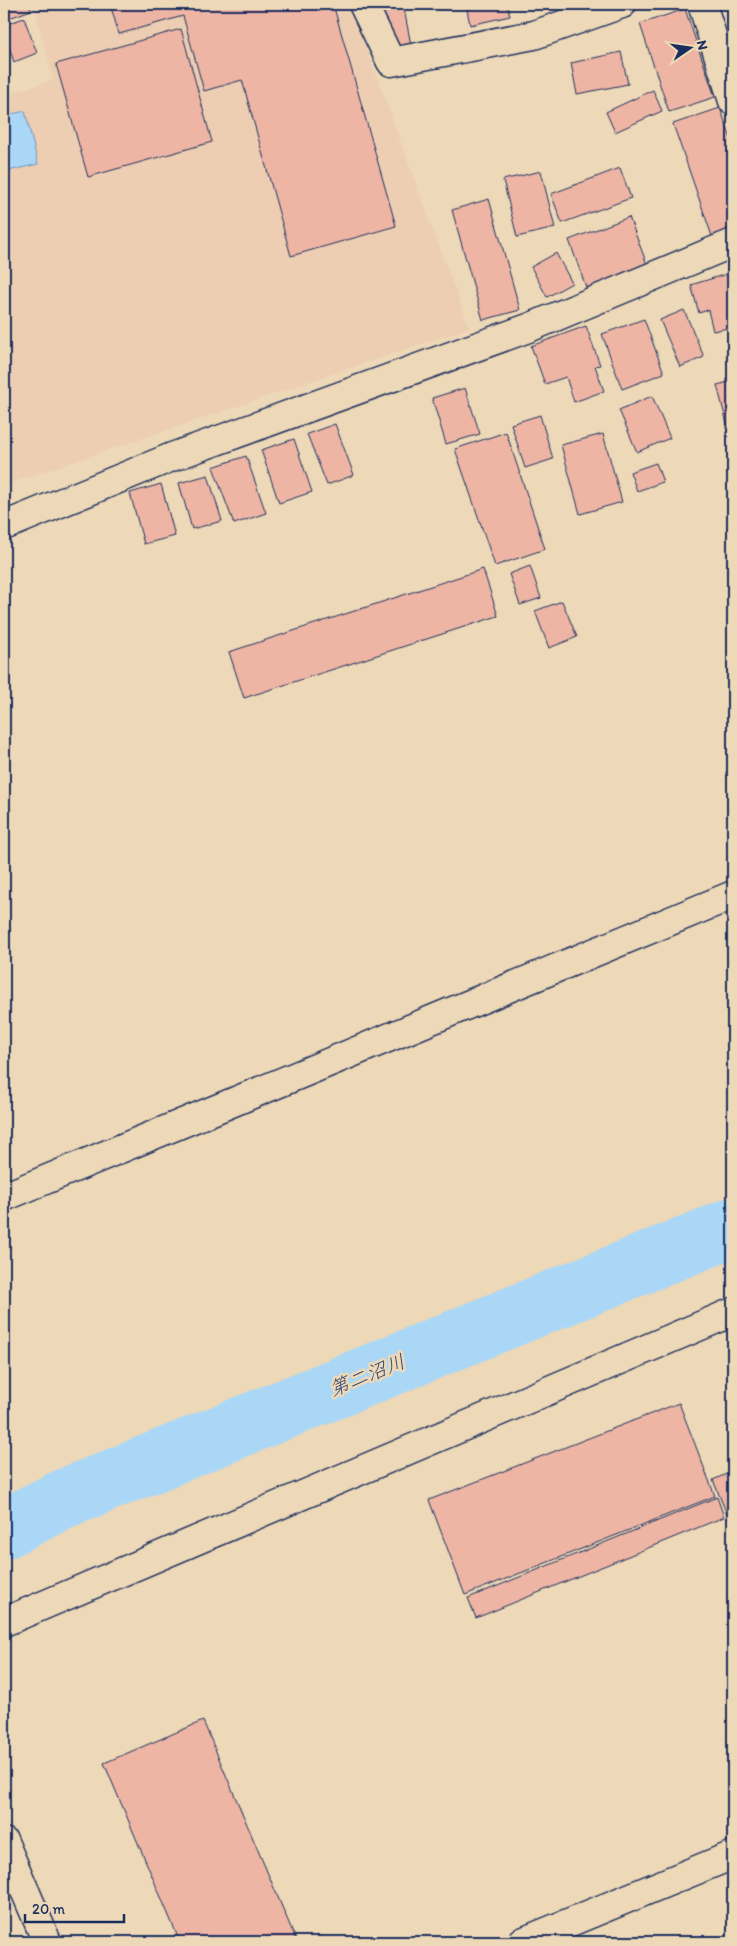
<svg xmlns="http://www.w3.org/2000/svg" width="737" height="1946" viewBox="0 0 737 1946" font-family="Itim,'Klee One',sans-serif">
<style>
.built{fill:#edceb2}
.water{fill:#abd7f6;stroke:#7194b9}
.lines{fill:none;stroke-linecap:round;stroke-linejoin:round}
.river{stroke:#abd7f6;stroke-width:60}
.building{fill:#eeb5a5;stroke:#1b2f5e}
.minor-casing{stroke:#1b2f5e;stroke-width:31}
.minor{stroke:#edd8b7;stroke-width:28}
.labels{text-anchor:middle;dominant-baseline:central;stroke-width:5;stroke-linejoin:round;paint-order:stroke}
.water-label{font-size:20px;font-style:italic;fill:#314875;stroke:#edd8b7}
</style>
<rect width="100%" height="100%" fill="#edd8b7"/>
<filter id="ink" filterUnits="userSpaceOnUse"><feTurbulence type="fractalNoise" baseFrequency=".02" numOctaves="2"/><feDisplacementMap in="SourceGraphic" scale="10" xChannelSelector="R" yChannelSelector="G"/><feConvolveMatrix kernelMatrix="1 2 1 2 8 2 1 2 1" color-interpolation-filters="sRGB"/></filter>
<g filter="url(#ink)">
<polygon class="built" points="34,4 345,4 358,26 469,328 4,485 4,95 53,80"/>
<polygon class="water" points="25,111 38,164 4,172 4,116"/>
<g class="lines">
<polyline class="river" points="4,1529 66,1498 733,1227"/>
</g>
<g class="building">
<polygon points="4,4 29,4 31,10 4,20"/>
<polygon points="110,4 283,4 285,9 305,4 333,4 396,226 291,256 242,80 204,91 183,16 119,34"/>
<polygon points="376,4 403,4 411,45 385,50"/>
<polygon points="466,4 507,4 510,16 470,25"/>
<polygon points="685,9 715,97 669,112 640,24"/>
<polygon points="24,18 37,53 14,62 4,32 4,25"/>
<polygon points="181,29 212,142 88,177 56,64"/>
<polygon points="621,52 628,84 577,94 571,63"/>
<polygon points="653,90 662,111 615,132 606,112"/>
<polygon points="720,108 733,144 733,232 713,239 673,124"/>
<polygon points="620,168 631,198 562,223 551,194"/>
<polygon points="541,171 555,228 517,237 503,180"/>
<polygon points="489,199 520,310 483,320 452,210"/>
<polygon points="629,217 648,267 587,290 569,240"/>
<polygon points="556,253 572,283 547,297 531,267"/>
<polygon points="733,272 733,327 713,331 708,310 699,313 691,285"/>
<polygon points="684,310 704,357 680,367 660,320"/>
<polygon points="644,319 664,373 622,389 602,334"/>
<polygon points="586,326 600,365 595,366 604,391 574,402 566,377 545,384 531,346"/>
<polygon points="733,381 733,447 717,385"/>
<polygon points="465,388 480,434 446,444 432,398"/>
<polygon points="652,396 670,438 637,452 619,410"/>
<polygon points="540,415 553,459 525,468 511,424"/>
<polygon points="335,424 354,475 327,485 307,434"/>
<polygon points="506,432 545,549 495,566 455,449"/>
<polygon points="603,434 622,502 580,514 561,445"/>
<polygon points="294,439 312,492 279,503 261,450"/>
<polygon points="246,456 266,513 234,524 213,467"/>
<polygon points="656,463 663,482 637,491 630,472"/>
<polygon points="208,475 222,521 192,529 179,483"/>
<polygon points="161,484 175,536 144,544 130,493"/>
<polygon points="530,566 541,598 520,605 509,574"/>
<polygon points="483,569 498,616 244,698 229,652"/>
<polygon points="562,601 577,637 549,648 535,611"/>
<polygon points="679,1403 715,1496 465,1595 429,1500"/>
<polygon points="733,1471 733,1529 713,1480"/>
<polygon points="717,1497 724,1517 476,1618 468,1598"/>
<polygon points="203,1721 297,1942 218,1942 216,1937 204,1942 180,1942 104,1763"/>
</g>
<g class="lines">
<g class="minor-casing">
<g id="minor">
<polyline points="363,4 391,62 534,35 622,4"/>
<polyline points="702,4 733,101"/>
<polyline points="4,526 172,457 531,327 733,243"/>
<polyline points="4,1197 733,895"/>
<polyline points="4,1622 733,1312"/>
<polyline points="4,1842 47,1942"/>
<polyline points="522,1942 733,1855"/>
</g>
</g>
<use href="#minor" class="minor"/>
</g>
</g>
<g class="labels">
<g class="water-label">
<text transform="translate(367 1375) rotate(-22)">第二沼川</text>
</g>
</g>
<rect width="737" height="1946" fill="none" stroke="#edd8b7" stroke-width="20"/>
<rect x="10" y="10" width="717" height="1926" fill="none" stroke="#1b2f5e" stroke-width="2" filter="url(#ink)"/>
<g transform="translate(690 48) rotate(77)" stroke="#edd8b7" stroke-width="4" paint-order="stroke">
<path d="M0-4L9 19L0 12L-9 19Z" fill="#1b2f5e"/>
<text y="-8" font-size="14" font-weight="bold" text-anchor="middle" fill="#1b2f5e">N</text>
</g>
<path d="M25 1914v8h99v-8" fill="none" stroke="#1b2f5e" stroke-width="2.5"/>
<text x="32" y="1914" font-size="15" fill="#1b2f5e" stroke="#edd8b7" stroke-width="4" paint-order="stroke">20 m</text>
</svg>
